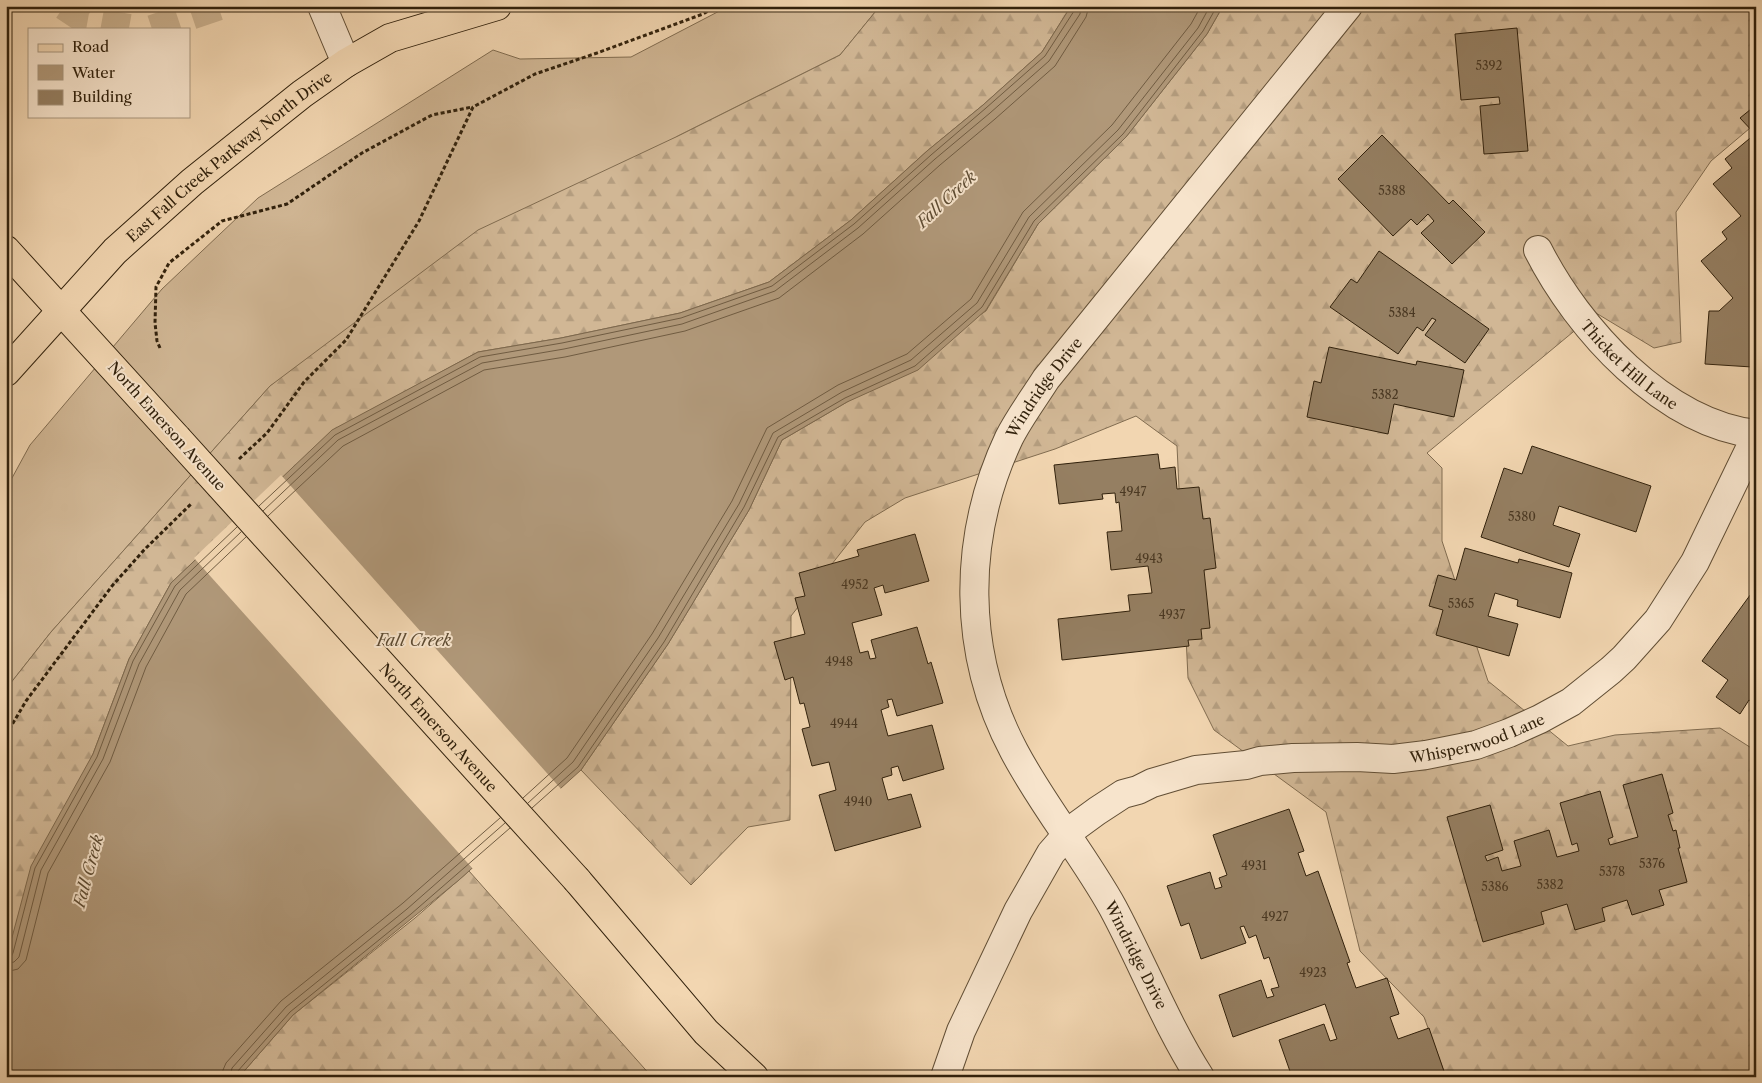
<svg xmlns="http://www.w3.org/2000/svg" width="1762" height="1083" viewBox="0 0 1762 1083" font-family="'Libre Caslon Text',serif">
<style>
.grass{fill:#d1b795;stroke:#816c50}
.forest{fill:url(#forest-firs);stroke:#816c50}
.water{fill:#b09879;stroke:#7d684d}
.pier{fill:#f2d6b1}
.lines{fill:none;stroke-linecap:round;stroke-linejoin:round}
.shore{stroke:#705c42;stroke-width:1}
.building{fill:#957f62;stroke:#31210c}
.minor-tunnel{stroke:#cbb290;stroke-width:28;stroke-dasharray:28 14;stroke-linecap:butt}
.minor-casing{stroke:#614e35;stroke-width:30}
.major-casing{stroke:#31210c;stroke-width:30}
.path{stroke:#31210c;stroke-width:3;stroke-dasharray:4 2.5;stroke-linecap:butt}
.minor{stroke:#f7e4cc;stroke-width:28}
.major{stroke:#f2d6b1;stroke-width:28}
.major-bridge-casing{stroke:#31210c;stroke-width:30;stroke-linecap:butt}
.major-bridge{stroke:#f2d6b1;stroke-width:28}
.labels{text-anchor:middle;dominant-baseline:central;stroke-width:4;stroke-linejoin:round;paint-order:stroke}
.number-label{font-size:12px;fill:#4a3822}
.street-label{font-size:15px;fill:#31210c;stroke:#f7e4cc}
.water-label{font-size:16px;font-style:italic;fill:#5d4b32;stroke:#f7e4cc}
</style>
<defs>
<pattern id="forest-firs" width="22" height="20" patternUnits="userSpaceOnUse" patternTransform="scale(1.25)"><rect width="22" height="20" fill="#d1b795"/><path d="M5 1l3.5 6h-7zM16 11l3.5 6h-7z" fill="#b49d7f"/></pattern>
</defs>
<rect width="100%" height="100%" fill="#f2d6b1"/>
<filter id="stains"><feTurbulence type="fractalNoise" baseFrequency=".004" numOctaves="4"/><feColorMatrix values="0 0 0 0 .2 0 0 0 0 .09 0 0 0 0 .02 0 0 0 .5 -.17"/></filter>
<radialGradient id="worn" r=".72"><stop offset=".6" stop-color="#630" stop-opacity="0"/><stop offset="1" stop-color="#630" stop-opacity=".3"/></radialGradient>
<polygon class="grass" points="729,6 880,6 840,55 678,136 270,386 51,632 6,689 6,489 30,445 162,289 258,198 493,50 520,59 631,57"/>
<g class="forest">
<polygon points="880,6 1071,6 1042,52 983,105 927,151 851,220 769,282 680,313 561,338 478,352 332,431 171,583 129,659 93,754 14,935 6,960 6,689 51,632 270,386 478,230 678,136 840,55"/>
<polygon points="1223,6 1756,6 1756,123 1711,161 1676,212 1681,342 1654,348 1596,313 1427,453 1442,468 1442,541 1488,681 1568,746 1615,735 1720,728 1756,751 1756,1077 1446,1077 1424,1017 1360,951 1326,812 1214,730 1188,678 1177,446 1136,416 1055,449 905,498 865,522 791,616 790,820 748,827 691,885 581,770 668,644 749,510 782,440 847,402 986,311 1038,224 1126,137 1207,34"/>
<polygon points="469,871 652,1077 239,1077 293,1015 415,918"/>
</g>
<polygon class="water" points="1071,6 1223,6 1207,34 1126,137 1038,224 986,310 918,370 847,402 782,440 749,510 668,644 581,770 459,880 293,1015 239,1077 6,1077 6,960 31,866 93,754 129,659 171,583 332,430 478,352 561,338 680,313 769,282 851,220 927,151 983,105 1042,52"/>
<polygon class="pier" points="281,475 562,790 474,870 194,558"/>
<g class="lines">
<g class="shore">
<polyline points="259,506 335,435 480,357 562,343 681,318 772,286 854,224 931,155 986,108 1045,56 1074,11 1075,6"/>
<polyline points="263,511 338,440 482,363 564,349 682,324 775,291 858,228 935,159 990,113 1049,61 1080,14 1081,6"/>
<polyline points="268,516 343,446 484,370 565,357 685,331 779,298 863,234 940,165 995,119 1055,66 1086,17 1089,6"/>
<polyline points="523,798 567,758 652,634 732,501 767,428 838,385 907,354 971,299 1023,212 1112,125 1191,24 1201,6"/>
<polyline points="528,803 573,762 658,638 739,504 773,433 842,392 911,360 977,303 1029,217 1118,130 1198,28 1210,6"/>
<polyline points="532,808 578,767 664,642 744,507 778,437 845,398 915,366 982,307 1034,221 1123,134 1203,31 1217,6"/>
<polyline points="6,958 11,957 13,953 35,868 97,757 133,661 175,586 237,527"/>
<polyline points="6,964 14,962 19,957 41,870 103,759 139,664 180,590 241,532"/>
<polyline points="6,972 18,969 26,960 48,873 110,762 146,667 186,594 246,537"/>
<polyline points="222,1077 223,1070 226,1063 281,1001 403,903 500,818"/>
<polyline points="230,1077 232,1068 286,1007 407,909 505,823"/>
<polyline points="236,1077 237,1072 290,1012 411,914 510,828"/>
</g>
</g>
<g class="building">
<polygon points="1517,28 1528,151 1484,154 1480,106 1500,104 1499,97 1461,100 1455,34"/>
<polygon points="1756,105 1756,320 1752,367 1705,364 1709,311 1719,311 1733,298 1701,261 1727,239 1722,232 1741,216 1713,184 1732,168 1725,159 1755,134 1740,118"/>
<polygon points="1382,135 1449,204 1453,200 1485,232 1452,264 1421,233 1434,221 1428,214 1417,225 1411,219 1393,236 1338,179"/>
<polygon points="1379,251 1489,329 1465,363 1425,335 1436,320 1432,318 1423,331 1417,327 1398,354 1330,307 1351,279 1357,283"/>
<polygon points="1329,347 1416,365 1417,361 1464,370 1454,417 1394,404 1388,434 1307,417 1314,381 1321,383"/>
<polygon points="1532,446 1651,486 1636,532 1559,506 1553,525 1580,534 1569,567 1481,537 1504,468 1522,474"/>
<polygon points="1158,454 1160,469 1175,467 1177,489 1199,487 1203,519 1210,518 1216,568 1204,570 1210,628 1201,629 1202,639 1188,640 1189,646 1062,660 1058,619 1130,611 1128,595 1152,593 1148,566 1111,570 1107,532 1122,531 1119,502 1116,503 1115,493 1102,494 1103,499 1059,504 1054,465"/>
<polygon points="915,534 929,581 885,593 883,585 874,588 882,615 852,623 860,653 868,651 870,659 876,658 871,640 917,627 928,664 931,662 943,703 897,716 892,699 887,700 889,707 881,710 888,736 932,725 944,769 903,781 898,766 891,768 892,775 882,778 888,800 911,794 921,827 835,851 819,795 836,790 829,762 812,766 802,729 810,727 804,703 800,704 793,677 785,680 774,642 805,634 795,598 805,596 799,573 859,556 857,550"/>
<polygon points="1465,548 1518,563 1519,559 1572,573 1560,618 1517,606 1518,600 1495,593 1488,616 1518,624 1509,656 1436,635 1443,610 1429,606 1438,575 1456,580"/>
<polygon points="1756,587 1756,705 1749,700 1740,714 1716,697 1728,680 1702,661"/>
<polygon points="1662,774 1673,813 1668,815 1673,831 1676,830 1680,848 1678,848 1687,882 1659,890 1664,905 1632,915 1627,900 1602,908 1605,921 1575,930 1567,904 1541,912 1544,924 1483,942 1447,817 1490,805 1503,850 1485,856 1487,861 1498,857 1502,871 1521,866 1514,841 1549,830 1557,857 1579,851 1577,843 1572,845 1560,803 1600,791 1613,837 1608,839 1610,845 1638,837 1623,785"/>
<polygon points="1289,809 1304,851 1298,853 1306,876 1318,871 1350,962 1347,963 1356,988 1387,978 1399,1014 1390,1017 1398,1039 1429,1028 1446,1077 1292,1077 1279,1040 1324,1024 1330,1041 1337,1039 1325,1004 1233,1037 1219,995 1261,980 1267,998 1274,996 1271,989 1279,987 1269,957 1264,959 1256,935 1249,938 1244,926 1240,927 1246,943 1201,959 1189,923 1181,926 1167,886 1210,872 1215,889 1222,887 1219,878 1227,875 1213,835"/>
</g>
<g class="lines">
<g class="minor-tunnel">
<polyline points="64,6 85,20 135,29"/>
<polyline points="152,29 220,6"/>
</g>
<g class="minor-casing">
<g id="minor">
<polyline points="322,6 346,63"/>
<path id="s1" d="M1538,250C1578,329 1663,423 1756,434"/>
<path id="s2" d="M945,1077L961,1031L1018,911L1051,853L1071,830L1097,811L1123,794L1138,790L1152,783L1196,770L1246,765L1260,761L1293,758L1357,757L1393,759L1426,755L1476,745L1509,733L1540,719L1571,702L1611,670L1624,658L1658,620L1695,562L1756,436"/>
<path id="s3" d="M1200,1077C1166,1024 1143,964 1113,908C1083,854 1043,806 1014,751C962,653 962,538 1009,438C1019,418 1034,398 1046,379L1348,6"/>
</g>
</g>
<g class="major-casing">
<g id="major">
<polyline points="6,250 177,438"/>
<path id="s4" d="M6,372L115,251L192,182L302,94L346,63L390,38L497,6"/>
<polyline points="577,880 706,1032 754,1077"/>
</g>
</g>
<g class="path">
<polyline points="160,348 157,341 155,323 156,287 169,263 222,221 287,204 362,153 432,115 472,107"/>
<polyline points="239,459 267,433 304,382 346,340 419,221 473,107 535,74 597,53 703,14 717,6"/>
<polyline points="6,735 26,701 112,586 144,550 191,504"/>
</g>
<use href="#minor" class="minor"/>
<use href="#major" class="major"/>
<g class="major-bridge-casing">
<g id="major-bridge">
<path id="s5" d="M177,438L577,880"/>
</g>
</g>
<use href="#major-bridge" class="major-bridge"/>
</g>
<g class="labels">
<g class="number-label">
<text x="1489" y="65">5392</text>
<text x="1392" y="190">5388</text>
<text x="1402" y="312">5384</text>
<text x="1385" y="394">5382</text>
<text x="1133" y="491">4947</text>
<text x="1522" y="516">5380</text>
<text x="1149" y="558">4943</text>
<text x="855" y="584">4952</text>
<text x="1461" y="603">5365</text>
<text x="1172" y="614">4937</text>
<text x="839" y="661">4948</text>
<text x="844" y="723">4944</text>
<text x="858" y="801">4940</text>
<text x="1652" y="863">5376</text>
<text x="1254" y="865">4931</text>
<text x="1612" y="871">5378</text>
<text x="1550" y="884">5382</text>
<text x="1495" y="886">5386</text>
<text x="1275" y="916">4927</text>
<text x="1313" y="972">4923</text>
</g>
<g class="street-label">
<text stroke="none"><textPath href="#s4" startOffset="311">East Fall Creek Parkway North Drive</textPath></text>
<text stroke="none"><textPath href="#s1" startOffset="148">Thicket Hill Lane</textPath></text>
<text stroke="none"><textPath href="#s3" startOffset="762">Windridge Drive</textPath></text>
<text transform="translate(167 426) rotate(48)">North Emerson Avenue</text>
<text stroke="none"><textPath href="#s5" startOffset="390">North Emerson Avenue</textPath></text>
<text stroke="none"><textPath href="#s2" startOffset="704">Whisperwood Lane</textPath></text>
<text transform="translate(1136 955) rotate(63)">Windridge Drive</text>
</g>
<g class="water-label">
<text transform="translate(946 199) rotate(-43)">Fall Creek</text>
<text x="414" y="640">Fall Creek</text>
<text transform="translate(88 871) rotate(-75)">Fall Creek</text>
</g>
</g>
<rect width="1762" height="1083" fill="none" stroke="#f2d6b1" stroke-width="25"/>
<rect x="8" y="8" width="1747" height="1068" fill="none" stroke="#31210c" stroke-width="2.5"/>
<rect x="12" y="12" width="1737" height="1058" fill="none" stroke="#31210c"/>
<rect x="28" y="28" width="162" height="90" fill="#f7e4cc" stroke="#a8967f"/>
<rect x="38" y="44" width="25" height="8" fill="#f2d6b1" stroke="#a8967f"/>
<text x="72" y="52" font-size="15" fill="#31210c">Road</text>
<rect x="38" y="65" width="25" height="15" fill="#b09879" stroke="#a8967f"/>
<text x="72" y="78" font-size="15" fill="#31210c">Water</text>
<rect x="38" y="90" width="25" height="15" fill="#957f62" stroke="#a8967f"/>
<text x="72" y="102" font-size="15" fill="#31210c">Building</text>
<rect width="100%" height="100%" filter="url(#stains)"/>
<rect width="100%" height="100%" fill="url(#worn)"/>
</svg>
